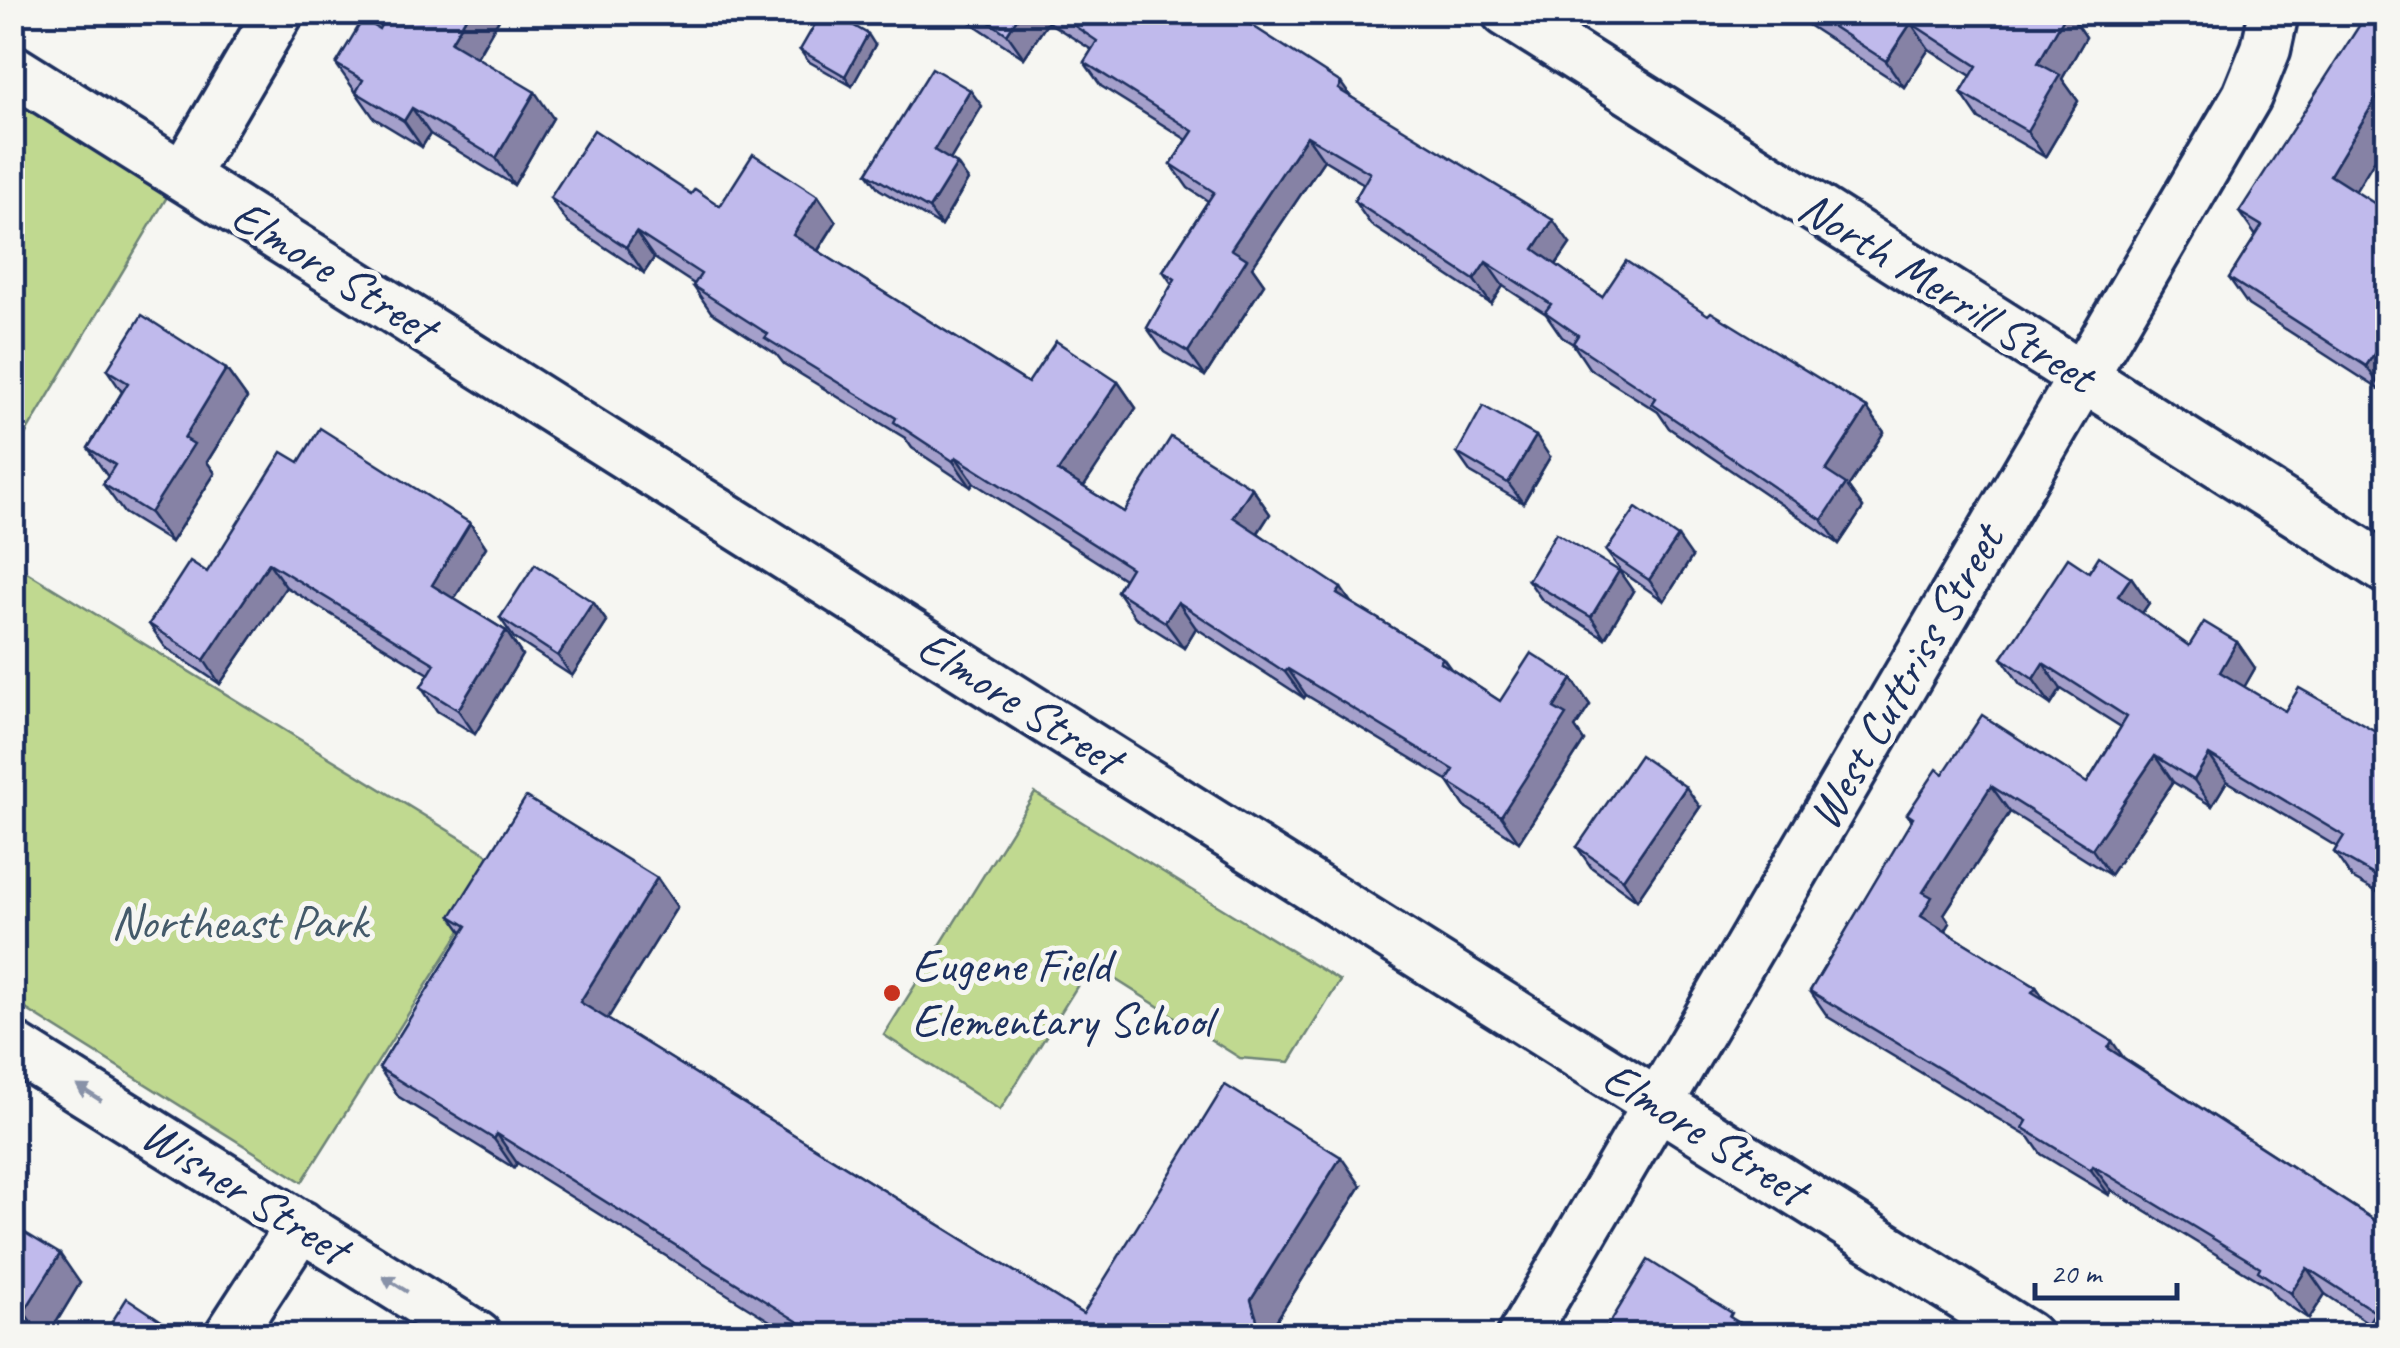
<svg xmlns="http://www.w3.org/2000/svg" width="2400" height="1348" viewBox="0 0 2400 1348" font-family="Caveat,sans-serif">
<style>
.green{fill:#c0d990;stroke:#6e8477;stroke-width:2.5}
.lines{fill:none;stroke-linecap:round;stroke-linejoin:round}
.minor-casing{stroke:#1b2f5e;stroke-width:55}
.minor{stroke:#f6f6f2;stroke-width:48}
.wall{fill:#a5a0cb;stroke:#1b2f5e;stroke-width:2.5}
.shaded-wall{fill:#8682a5;stroke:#1b2f5e;stroke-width:2.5}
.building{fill:#c0baec;stroke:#1b2f5e;stroke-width:2.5}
.oneway{fill:#8892a8}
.poi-dot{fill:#c8321e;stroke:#f6f6f2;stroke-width:4}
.labels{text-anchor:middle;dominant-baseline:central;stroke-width:10;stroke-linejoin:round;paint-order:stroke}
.street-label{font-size:48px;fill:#1b2f5e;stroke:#f6f6f2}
.park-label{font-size:48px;fill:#445a6a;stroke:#f6f6f2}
.poi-label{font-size:48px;fill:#1b2f5e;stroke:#f6f6f2;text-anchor:start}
</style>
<rect width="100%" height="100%" fill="#f6f6f2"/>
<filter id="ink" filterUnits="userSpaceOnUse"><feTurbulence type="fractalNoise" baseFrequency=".01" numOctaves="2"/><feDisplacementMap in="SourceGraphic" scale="20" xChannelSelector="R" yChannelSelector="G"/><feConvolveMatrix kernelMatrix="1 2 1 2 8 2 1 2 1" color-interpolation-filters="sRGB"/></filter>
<g filter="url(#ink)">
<g class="green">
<polygon points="13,95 170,192 13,455"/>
<polygon points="12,563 503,864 302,1182 13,1001"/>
<polygon points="1035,793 1340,981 1290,1062 1240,1058 1091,964 1000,1110 884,1035"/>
</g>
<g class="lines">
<g class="minor-casing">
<g id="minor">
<polyline points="1506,12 2388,570"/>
<polyline points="12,69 2027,1336"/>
<polyline points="183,176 279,12"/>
<polyline points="12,1046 477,1336"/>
<polyline points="229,1336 301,1225"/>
<polyline points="1522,1336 2247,96 2266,49 2274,12"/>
</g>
</g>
<use href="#minor" class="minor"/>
</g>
<g class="wall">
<polygon points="955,12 1231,12 1351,97 1570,244 1556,265 1602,297 1708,315 1867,408 1884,432 1848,487 1863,508 1839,544 1669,428 1658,412 1589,368 1573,344 1562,337 1546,314 1503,286 1491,304 1371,225 1354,201 1364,184 1324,160 1252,267 1264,284 1205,376 1164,352 1147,328 1172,284 1163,271 1208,201 1188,188 1171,164 1187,140 1101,86 1084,62 1092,50 1048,22 1024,58"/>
<polygon points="1788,12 2069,12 2086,37 2062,79 2078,101 2045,157 1979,119 1961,93 1971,76 1929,49 1904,87"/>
<polygon points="2388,12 2388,138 2355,191 2385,393 2248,305 2229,278 2256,236 2239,212"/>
<polygon points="499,19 477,57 553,118 514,185 430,134 422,147 374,118 336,64 379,29"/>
<polygon points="875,45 852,86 808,61 800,50"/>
<polygon points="982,106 950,159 968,180 941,226 879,189 867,173"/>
<polygon points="691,194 720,206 818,196 836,222 818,251 1028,383 1118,382 1136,408 1083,487 1124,512 1252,488 1270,514 1258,533 1350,602 1443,658 1451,669 1500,701 1572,679 1590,705 1575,728 1584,741 1519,842 1465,807 1447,780 1306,695 1304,698 1196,628 1184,648 1135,617 1117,591 1124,579 974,483 971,487 912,448 905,438 784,364 776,354 711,312 693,286 694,284 654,258 644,273 568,223 550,198"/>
<polygon points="226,369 247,398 207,462 215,473 171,542 124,513 103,484 108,477 88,448 122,392 107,370"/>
<polygon points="1457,453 1550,457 1523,503 1471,473"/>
<polygon points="299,462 470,523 486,547 454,599 506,631 522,655 475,734 437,711 421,687 429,674 286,587 220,684 166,648 149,624 207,572"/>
<polygon points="1606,551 1692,557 1664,601 1621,571"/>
<polygon points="2089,572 2131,577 2149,603 2142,613 2189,646 2237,642 2255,668 2244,687 2285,711 2388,738 2388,898 2352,878 2334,852 2337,847 2227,781 2212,806 2173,782 2110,875 2010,812 1944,914 1950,923 1945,931 2036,987 2046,1001 2124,1058 2388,1229 2388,1336 2325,1294 2309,1319 2276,1297 2268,1286 2112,1191 2109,1195 2041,1154 2030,1138 1828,1017 1810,991 1912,821 1907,814 1943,774 2087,783 2121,727 2061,689 2051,705 2020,684 2002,658"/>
<polygon points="1528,580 1633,591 1605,638 1542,600"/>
<polygon points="593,602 607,622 572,676 514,638 500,618"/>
<polygon points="1700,807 1637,900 1591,867 1577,847"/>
<polygon points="657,878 677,907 607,1019 1083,1314 1361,1186 1271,1329 1273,1336 794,1336 517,1163 514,1168 399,1097 379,1068 463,933 451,916"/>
<polygon points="12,1225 80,1283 48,1336 36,1336 20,1326 15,1336 12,1336"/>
</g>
<g class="shaded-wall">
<polygon points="469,12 494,12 499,19 470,68 451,42"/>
<polygon points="1021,12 1042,12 1048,22 1024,58 1007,34"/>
<polygon points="2067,12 2069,12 2086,37 2062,79 2078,101 2045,157 2027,131 2038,63"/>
<polygon points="1911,23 1929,49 1904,87 1886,61"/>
<polygon points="868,34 875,45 852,86 845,76"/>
<polygon points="1341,83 1358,107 1338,89"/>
<polygon points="2382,89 2388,97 2388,138 2349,202 2330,175"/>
<polygon points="970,90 982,106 946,167 934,150"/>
<polygon points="535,92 553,118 514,185 496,158"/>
<polygon points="412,108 430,134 422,147 404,121"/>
<polygon points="1307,136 1324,160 1252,267 1264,284 1205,376 1188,352 1231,249"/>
<polygon points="957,164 968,180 941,226 929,209"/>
<polygon points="818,196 836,222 811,261 793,235"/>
<polygon points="1553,220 1570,244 1550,273 1534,249"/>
<polygon points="636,232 654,258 644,273 626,247"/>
<polygon points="1486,262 1503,286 1491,304 1474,280"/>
<polygon points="2388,333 2388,390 2385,393 2366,366"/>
<polygon points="226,369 247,398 207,462 215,473 171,542 150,513 184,438"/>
<polygon points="1118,382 1136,408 1077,497 1058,471"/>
<polygon points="1867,408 1884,432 1848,487 1863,508 1839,544 1822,520 1826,471"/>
<polygon points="1536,436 1550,457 1523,503 1508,483"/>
<polygon points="956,457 974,483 971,487 953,461"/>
<polygon points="1252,488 1270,514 1251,543 1233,517"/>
<polygon points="470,523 486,547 448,609 432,585"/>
<polygon points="1678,537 1692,557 1664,601 1649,580"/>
<polygon points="269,563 286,587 220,684 204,660"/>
<polygon points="1619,571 1633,591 1605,638 1591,617"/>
<polygon points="2131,577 2149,603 2136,622 2118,596"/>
<polygon points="1341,588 1359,614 1337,594"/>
<polygon points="593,602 607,622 572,676 558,656"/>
<polygon points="1178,602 1196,628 1184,648 1165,622"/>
<polygon points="506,631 522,655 475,734 458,710"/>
<polygon points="2237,642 2255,668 2238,698 2220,672"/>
<polygon points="2043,663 2061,689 2051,705 2033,679"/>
<polygon points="1288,669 1306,695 1304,698 1285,672"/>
<polygon points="1572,679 1590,705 1575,728 1584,741 1519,842 1501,816 1554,708"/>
<polygon points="2209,755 2227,781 2212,806 2194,780"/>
<polygon points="2155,756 2173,782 2110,875 2092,849"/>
<polygon points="1991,786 2010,812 1944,914 1950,923 1939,942 1921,916 1923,892"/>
<polygon points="1686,787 1700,807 1637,900 1623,879"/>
<polygon points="657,878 677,907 600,1031 580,1002"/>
<polygon points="2036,987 2054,1013 2032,992"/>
<polygon points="2112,1041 2130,1067 2108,1048"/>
<polygon points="497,1134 517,1163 514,1168 494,1139"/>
<polygon points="1341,1157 1361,1186 1271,1329 1273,1336 1253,1336 1251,1300"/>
<polygon points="2093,1166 2112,1191 2109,1195 2091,1170"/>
<polygon points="60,1254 80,1283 48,1336 41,1336 24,1312"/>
<polygon points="2307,1268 2325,1294 2309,1319 2291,1293"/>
<polygon points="12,1315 20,1326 15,1336 12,1336"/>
</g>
<g class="building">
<polygon points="388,12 469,12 451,42 535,92 496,158 412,108 404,121 356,92 363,80 336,64 363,19 379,29"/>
<polygon points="822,12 830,12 868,34 845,76 800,50"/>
<polygon points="975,12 1021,12 1007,34"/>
<polygon points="1054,12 1231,12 1341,83 1338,89 1553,220 1534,249 1602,297 1626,261 1708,315 1711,312 1867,408 1826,471 1846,484 1822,520 1652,404 1656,398 1573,343 1578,335 1545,312 1551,304 1486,262 1474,280 1354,201 1370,173 1307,136 1231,249 1247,259 1188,352 1147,328 1175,279 1163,271 1214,192 1171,164 1193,131 1084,62 1097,41"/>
<polygon points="1810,12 2067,12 2038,63 2060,75 2027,131 1961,93 1977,66 1911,23 1886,61"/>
<polygon points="2368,12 2388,12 2388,92 2382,89 2330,175 2388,212 2388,333 2366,366 2229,278 2262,226 2239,212"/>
<polygon points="932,68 970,90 934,150 957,164 929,209 867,173"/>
<polygon points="594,130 691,194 695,189 720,206 753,154 818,196 793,235 1028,383 1056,341 1118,382 1058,471 1124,512 1171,437 1252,488 1233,517 1341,588 1337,594 1443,658 1440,662 1500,701 1531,653 1572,679 1554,708 1566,715 1501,816 1447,781 1454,770 1288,669 1285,672 1178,602 1165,622 1117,591 1131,568 956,457 953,461 894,422 896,418 765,338 768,334 693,286 701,274 636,232 626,247 550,198"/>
<polygon points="142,315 226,369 184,438 194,444 150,513 103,484 115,465 88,448 128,383 107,370"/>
<polygon points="1483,406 1536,436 1508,483 1457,453"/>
<polygon points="320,428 470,523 432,585 506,631 458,710 421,687 435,664 269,563 204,660 149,624 190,561 207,572 282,452 299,462"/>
<polygon points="1636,508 1678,537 1649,580 1606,551"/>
<polygon points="1556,533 1619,571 1591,617 1528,580"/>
<polygon points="2099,556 2131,577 2118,596 2189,646 2204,622 2237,642 2220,672 2285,711 2299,688 2388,738 2388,883 2334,852 2344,836 2209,755 2194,780 2155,756 2092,849 1991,786 1923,892 1932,897 1921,916 2036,987 2032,992 2112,1041 2108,1048 2388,1229 2388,1336 2360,1336 2375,1312 2307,1268 2291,1293 2258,1271 2260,1267 2093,1166 2091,1170 2023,1128 2027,1121 1810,991 1913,818 1907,814 1937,769 1943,774 1982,715 2087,783 2127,717 2043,663 2033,679 2002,658 2068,558 2089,572"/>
<polygon points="535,564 593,602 558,656 500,618"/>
<polygon points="1640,755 1686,787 1623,879 1577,847"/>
<polygon points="526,797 657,878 580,1002 1083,1314 1225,1085 1341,1157 1251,1300 1259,1326 1253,1336 821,1336 497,1134 494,1139 379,1068 467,926 451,916"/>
<polygon points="12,1225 60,1254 24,1312 12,1305"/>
<polygon points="1648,1260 1732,1313 1730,1317 1761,1336 1602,1336"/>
<polygon points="127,1298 184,1336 103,1336"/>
</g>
<defs><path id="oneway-solid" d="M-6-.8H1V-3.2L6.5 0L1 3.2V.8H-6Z" transform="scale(2.5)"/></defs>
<g class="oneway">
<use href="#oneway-solid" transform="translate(89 1093) rotate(-148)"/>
<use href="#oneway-solid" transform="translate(395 1284) rotate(-148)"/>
</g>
</g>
<circle class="poi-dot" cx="892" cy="993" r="10"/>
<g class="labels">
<g class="street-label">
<text transform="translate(334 271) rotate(32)">Elmore Street</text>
<text transform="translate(1947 291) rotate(32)">North Merrill Street</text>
<text transform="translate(1905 677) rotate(-60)">West Cuttriss Street</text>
<text transform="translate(1020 702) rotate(32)">Elmore Street</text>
<text transform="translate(1705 1133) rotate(32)">Elmore Street</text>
<text transform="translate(245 1191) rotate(32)">Wisner Street</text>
</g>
<g class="park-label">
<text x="239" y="922">Northeast Park</text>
</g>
<g class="poi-label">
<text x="912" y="965">Eugene Field<tspan x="912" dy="55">Elementary School</tspan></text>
</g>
</g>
<rect width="2400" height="1348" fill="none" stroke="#f6f6f2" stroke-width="50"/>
<rect x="25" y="25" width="2350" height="1298" fill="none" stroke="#1b2f5e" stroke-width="4" filter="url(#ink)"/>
<path d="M2035 1283v15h142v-15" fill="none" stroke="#1b2f5e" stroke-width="5"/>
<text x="2050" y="1283" font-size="30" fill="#1b2f5e" stroke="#f6f6f2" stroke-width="8" paint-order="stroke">20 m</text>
</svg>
